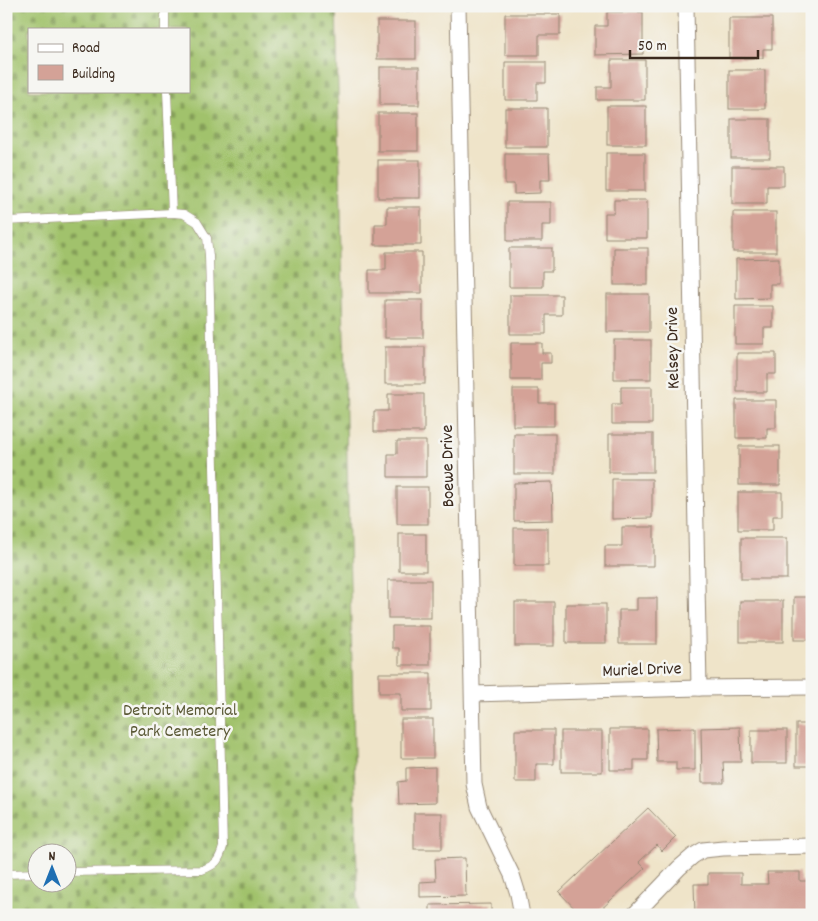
<svg xmlns="http://www.w3.org/2000/svg" width="818" height="921" viewBox="0 0 818 921" font-family="Dekko,sans-serif">
<style>
.cemetery{fill:url(#cemetery-stones);stroke:#6e7645;fill-rule:evenodd}
.building{fill:#d4a297}
.lines{fill:none;stroke-linecap:round;stroke-linejoin:round}
.service-casing{stroke:#958774;stroke-width:9}
.minor-casing{stroke:#958774;stroke-width:17}
.service{stroke:#fff;stroke-width:8}
.minor{stroke:#fff;stroke-width:15}
.labels{text-anchor:middle;dominant-baseline:central;stroke-width:5;stroke-linejoin:round;paint-order:stroke}
.street-label{font-size:18px;fill:#3b2a1e;stroke:#f6f6f2}
.park-label{font-size:18px;fill:#5a5835;stroke:#f6f6f2}
</style>
<defs>
<pattern id="cemetery-stones" width="16" height="16" patternUnits="userSpaceOnUse" patternTransform="scale(1.25)"><rect width="16" height="16" fill="#a1c26c"/><path d="M2 7V4a2 2 0 0 1 4 0v3zM10 15v-3a2 2 0 0 1 4 0v3z" fill="#849e58"/></pattern>
</defs>
<rect width="100%" height="100%" fill="#f6f6f2"/>
<filter id="ink" filterUnits="userSpaceOnUse"><feTurbulence type="fractalNoise" baseFrequency=".02" numOctaves="2"/><feDisplacementMap in="SourceGraphic" scale="10" xChannelSelector="R" yChannelSelector="G"/><feConvolveMatrix kernelMatrix="1 2 1 2 8 2 1 2 1" color-interpolation-filters="sRGB"/></filter>
<filter id="wash" filterUnits="userSpaceOnUse"><feTurbulence type="fractalNoise" baseFrequency=".0096" numOctaves="4" result="noise"/><feDisplacementMap in="SourceGraphic" scale="20" xChannelSelector="R" yChannelSelector="G"/><feGaussianBlur stdDeviation="1.12" result="paint"/><feColorMatrix in="noise" values="0 0 0 0 0 0 0 0 0 0 0 0 0 0 0 0 0 1.4 0 .05"/><feComposite in="paint" operator="in"/></filter>
<g filter="url(#wash)">
<rect width="100%" height="100%" fill="#efe4c9"/>
<path class="cemetery" d="M6,6H336L358,915H6ZM29,29H189V91H29ZM38,854H68V884H38Z"/>
<g id="blocks">
<g class="building">
<rect x="367" y="6" width="50" height="5"/>
<polygon points="607,12 643,12 643,54 595,55 595,26 607,26"/>
<polygon points="505,14 560,14 560,35 539,35 539,55 505,55"/>
<polygon points="729,18 772,18 772,49 763,49 763,58 729,58"/>
<rect x="377" y="21" width="39" height="38"/>
<polygon points="611,60 645,60 645,100 597,100 597,87 611,87"/>
<polygon points="505,62 546,62 546,83 537,83 537,100 505,100"/>
<rect x="380" y="67" width="39" height="38"/>
<rect x="729" y="70" width="36" height="39"/>
<rect x="607" y="106" width="39" height="39"/>
<rect x="505" y="108" width="42" height="39"/>
<rect x="378" y="113" width="40" height="38"/>
<rect x="731" y="119" width="39" height="39"/>
<rect x="606" y="153" width="39" height="38"/>
<polygon points="505,154 549,154 550,180 540,180 540,193 514,194 514,184 505,184"/>
<rect x="378" y="160" width="42" height="38"/>
<polygon points="732,166 784,166 784,186 767,186 767,204 732,204"/>
<polygon points="614,200 647,200 647,238 605,238 605,213 614,213"/>
<polygon points="507,202 551,202 551,225 542,225 542,241 507,241"/>
<polygon points="387,207 421,207 421,245 375,245 375,224 387,224"/>
<rect x="733" y="212" width="43" height="40"/>
<polygon points="509,248 552,248 552,271 543,271 543,287 509,287"/>
<rect x="614" y="248" width="34" height="37"/>
<polygon points="386,252 422,252 422,293 369,293 369,270 386,270"/>
<polygon points="779,258 779,284 770,284 770,298 736,299 736,259"/>
<rect x="607" y="294" width="42" height="38"/>
<polygon points="510,295 562,295 562,315 546,315 546,334 510,334"/>
<rect x="385" y="300" width="38" height="38"/>
<polygon points="735,306 773,306 773,328 764,328 764,344 735,344"/>
<rect x="614" y="340" width="37" height="39"/>
<polygon points="511,343 542,343 542,353 551,353 551,363 541,363 541,380 511,380"/>
<rect x="385" y="347" width="40" height="37"/>
<polygon points="737,353 776,353 776,374 767,374 767,392 737,392"/>
<polygon points="621,387 652,387 652,424 612,424 612,404 621,404"/>
<polygon points="513,389 539,389 539,403 554,403 554,426 513,426"/>
<polygon points="388,394 424,394 424,432 374,432 374,411 388,411"/>
<polygon points="736,400 776,400 776,428 767,428 767,438 736,438"/>
<rect x="514" y="434" width="41" height="40"/>
<rect x="609" y="434" width="44" height="38"/>
<polygon points="397,441 426,441 426,477 388,477 388,454 397,454"/>
<rect x="739" y="446" width="41" height="39"/>
<polygon points="612,479 652,479 652,518 612,519"/>
<polygon points="552,482 553,520 514,521 514,483"/>
<rect x="397" y="487" width="31" height="37"/>
<polygon points="738,492 782,492 782,516 773,516 773,530 738,530"/>
<polygon points="622,527 654,527 654,566 605,566 605,546 622,546"/>
<rect x="514" y="528" width="34" height="38"/>
<rect x="399" y="534" width="27" height="37"/>
<rect x="741" y="538" width="46" height="41"/>
<rect x="388" y="580" width="43" height="38"/>
<rect x="794" y="597" width="18" height="43"/>
<polygon points="637,598 657,598 657,644 619,644 619,610 637,610"/>
<rect x="740" y="601" width="43" height="41"/>
<rect x="515" y="602" width="39" height="44"/>
<rect x="566" y="604" width="40" height="39"/>
<polygon points="392,626 430,626 430,665 399,665 399,648 392,648"/>
<polygon points="379,673 431,673 431,711 401,711 401,693 379,693"/>
<rect x="401" y="719" width="32" height="39"/>
<rect x="796" y="724" width="16" height="42"/>
<polygon points="740,727 741,762 723,762 724,783 702,783 701,728"/>
<polygon points="695,728 695,770 676,770 676,762 657,762 656,729"/>
<polygon points="610,729 648,729 648,760 634,760 634,770 610,770"/>
<polygon points="515,730 554,730 554,764 536,764 536,782 515,782"/>
<rect x="751" y="730" width="36" height="33"/>
<rect x="561" y="731" width="41" height="41"/>
<polygon points="435,767 435,803 399,804 398,782 406,781 406,768"/>
<polygon points="648,808 676,837 662,851 657,845 639,862 645,868 595,915 581,915 559,892"/>
<rect x="414" y="813" width="28" height="36"/>
<polygon points="465,858 466,896 420,897 420,882 436,881 435,859"/>
<polygon points="767,872 800,872 800,881 812,881 812,914 695,915 694,884 708,884 708,873 741,873 741,884 768,884"/>
<polygon points="491,904 491,915 430,915 430,905"/>
</g>
</g>
</g>
<g filter="url(#ink)">
<use href="#blocks" fill-opacity="0" stroke="#958774" stroke-width="1"/>
<g class="lines">
<g class="service-casing">
<g id="service">
<polyline points="165,6 165,29"/>
<polyline points="167,91 172,213"/>
<path d="M6,221L172,213L184,214L197,222L207,238L209,256L223,847C219,861 216,865 202,870L68,872"/>
<polyline points="6,874 38,873"/>
</g>
</g>
<g class="minor-casing">
<g id="minor">
<polyline points="458,6 474,784 479,807 512,875 518,894 522,915"/>
<polyline points="686,6 699,688"/>
<polyline points="473,694 699,688 812,687"/>
<polyline points="634,915 679,868 693,856 703,850 723,848 812,846"/>
</g>
</g>
<use href="#service" class="service"/>
<use href="#minor" class="minor"/>
</g>
</g>
<g class="labels">
<g class="street-label">
<text transform="translate(674 348) rotate(-91)">Kelsey Drive</text>
<text transform="translate(449 466) rotate(-91)">Boewe Drive</text>
<text transform="translate(642 671) rotate(-2)">Muriel Drive</text>
</g>
<g class="park-label">
<text x="180" y="711">Detroit Memorial<tspan x="180" dy="21">Park Cemetery</tspan></text>
</g>
</g>
<rect width="818" height="921" fill="none" stroke="#f6f6f2" stroke-width="25"/>
<rect x="28" y="28" width="162" height="65" fill="#f6f6f2" stroke="#aba49d"/>
<rect x="38" y="44" width="25" height="8" fill="#ffffff" stroke="#aba49d"/>
<text x="72" y="52" font-size="15" fill="#3b2a1e">Road</text>
<rect x="38" y="65" width="25" height="15" fill="#d4a297" stroke="#aba49d"/>
<text x="72" y="78" font-size="15" fill="#3b2a1e">Building</text>
<g transform="translate(52 868)"><circle r="24" fill="#f6f6f2" stroke="#aba49d"/>
<path d="M0-4L9 19L0 12L-9 19Z" fill="#1f6fb2"/>
<text y="-8" font-size="14" font-weight="bold" text-anchor="middle" fill="#3b2a1e">N</text>
</g>
<path d="M630 50v8h128v-8" fill="none" stroke="#3b2a1e" stroke-width="2.5"/>
<text x="638" y="50" font-size="15" fill="#3b2a1e" stroke="#f6f6f2" stroke-width="4" paint-order="stroke">50 m</text>
</svg>
